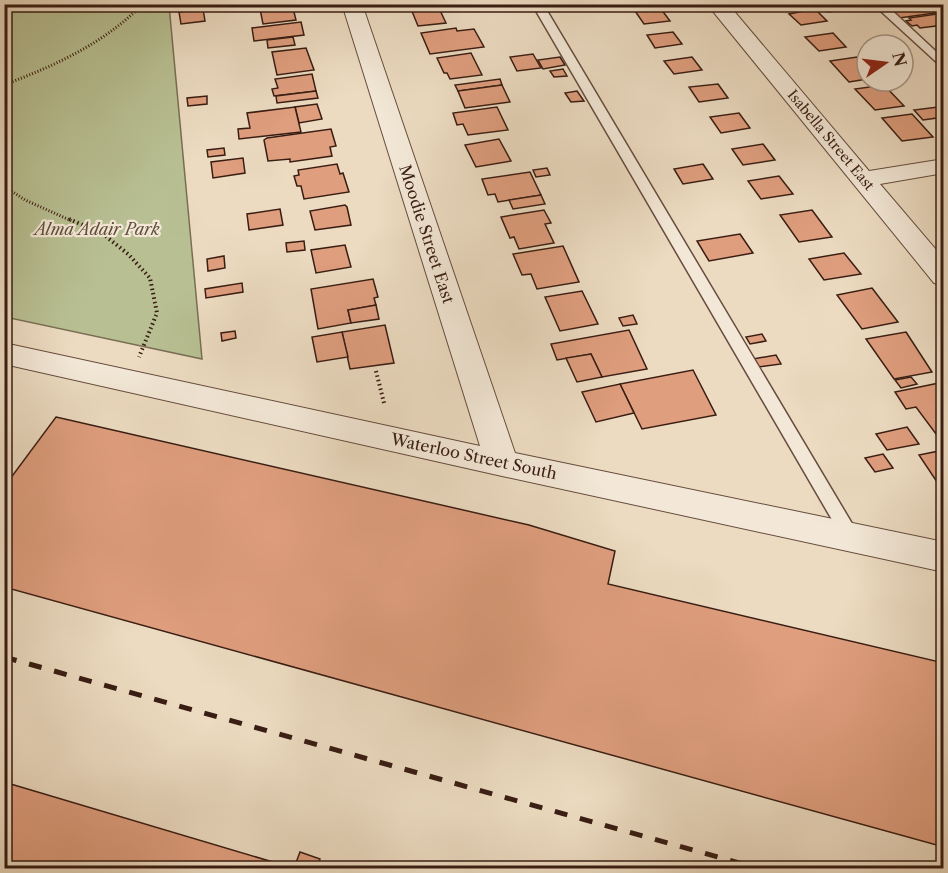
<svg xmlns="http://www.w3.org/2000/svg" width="948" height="873" viewBox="0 0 948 873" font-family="'Libre Caslon Text',serif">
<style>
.green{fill:#b8c093;stroke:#786e53;stroke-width:1.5}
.building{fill:#df9e7e;stroke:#391d13;stroke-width:1.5}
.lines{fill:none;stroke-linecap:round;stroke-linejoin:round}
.lane-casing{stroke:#664c3e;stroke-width:3}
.street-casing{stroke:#664c3e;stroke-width:2}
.path-far1{stroke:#391d13;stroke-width:3;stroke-dasharray:1 2;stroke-linecap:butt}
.path{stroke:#391d13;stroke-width:4;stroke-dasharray:1.5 3;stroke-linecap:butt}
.lane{fill:#f3e8d7;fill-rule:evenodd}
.street{fill:#f3e8d7;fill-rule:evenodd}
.rail{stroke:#391d13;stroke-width:5;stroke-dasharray:13 13;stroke-linecap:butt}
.labels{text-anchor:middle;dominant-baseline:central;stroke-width:4.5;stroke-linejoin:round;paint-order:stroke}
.far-street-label{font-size:14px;fill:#391d13;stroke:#f3e8d7}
.park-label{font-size:16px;font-style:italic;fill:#5f4e39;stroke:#f3e8d7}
.street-label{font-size:16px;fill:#391d13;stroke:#f3e8d7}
</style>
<rect width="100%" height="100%" fill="#ecdbc1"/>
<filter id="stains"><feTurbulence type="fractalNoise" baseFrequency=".00333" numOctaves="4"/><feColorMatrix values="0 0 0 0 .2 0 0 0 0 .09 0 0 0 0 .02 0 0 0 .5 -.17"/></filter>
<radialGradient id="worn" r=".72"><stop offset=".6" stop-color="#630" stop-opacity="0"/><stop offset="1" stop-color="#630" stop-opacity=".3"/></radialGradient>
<polygon class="green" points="5,4 172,5 169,5 202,359 5,317"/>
<g class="building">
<polygon points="259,4 292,4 296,20 263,24"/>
<polygon points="821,4 856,4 859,8 828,12"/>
<polygon points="933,4 942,12 899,18 891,10"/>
<polygon points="658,5 670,21 644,24 633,8"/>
<polygon points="438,6 446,23 418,26 411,9"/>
<polygon points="203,9 205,21 181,24 179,12"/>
<polygon points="815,9 827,21 801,25 789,14"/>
<polygon points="937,14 944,20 944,25 920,28 917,25 912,26 906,21 911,20 909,18"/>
<polygon points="301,22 304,35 254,41 252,28"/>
<polygon points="456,28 457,31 474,29 484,47 430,54 421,33"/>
<polygon points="673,32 682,44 655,48 647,35"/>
<polygon points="833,33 846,47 819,51 805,37"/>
<polygon points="293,37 295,45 268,48 267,40"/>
<polygon points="306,48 314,70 277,75 272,52"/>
<polygon points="471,53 482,75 450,79 447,73 444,73 437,58"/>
<polygon points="533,54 541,68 517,71 510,57"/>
<polygon points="560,57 565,65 543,69 538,60"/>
<polygon points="692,57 702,70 674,74 664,61"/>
<polygon points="857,57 867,68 867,79 849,82 830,61"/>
<polygon points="563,69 567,76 554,77 550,71"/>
<polygon points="312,74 316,91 274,96 272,89 278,88 275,79"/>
<polygon points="500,79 502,85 458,91 455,85"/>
<polygon points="718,84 728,98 699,102 689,87"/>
<polygon points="502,85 510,102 465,108 458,91"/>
<polygon points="884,85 904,106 875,110 855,89"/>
<polygon points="316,91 318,98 277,103 276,96"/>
<polygon points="577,91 584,101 571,102 565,93"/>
<polygon points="207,96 207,104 188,106 187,98"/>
<polygon points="317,104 322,119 299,123 295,107"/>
<polygon points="295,107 301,132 239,139 238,129 250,128 247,113"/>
<polygon points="497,107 508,130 468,135 463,124 457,125 453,113"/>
<polygon points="938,107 944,112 944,117 923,120 914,110"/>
<polygon points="739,113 750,128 721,133 710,117"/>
<polygon points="912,114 933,137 902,141 882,118"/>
<polygon points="331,129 336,146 330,147 332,156 290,162 290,159 268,161 264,140 267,138"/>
<polygon points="499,139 511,161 476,167 465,145"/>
<polygon points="763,144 775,160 743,165 732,149"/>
<polygon points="224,148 225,155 208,157 207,150"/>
<polygon points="243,158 245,173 213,178 211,162"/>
<polygon points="337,164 340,174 343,173 349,192 304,199 301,186 297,186 294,176 299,175 298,170"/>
<polygon points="703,164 713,179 683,184 674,169"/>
<polygon points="547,168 550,175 536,177 533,170"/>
<polygon points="530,172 541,195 498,202 495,194 488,195 482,179"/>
<polygon points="779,176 793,194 761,199 748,181"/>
<polygon points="541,195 545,204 513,209 509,200"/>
<polygon points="345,205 347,207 351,225 315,230 310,211"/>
<polygon points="280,209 283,225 249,230 247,214"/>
<polygon points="544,210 551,223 545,224 554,243 519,249 514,237 510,238 501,217"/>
<polygon points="812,210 832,237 799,242 780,215"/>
<polygon points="740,234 753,253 709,261 697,241"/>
<polygon points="304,241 305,250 287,252 286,243"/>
<polygon points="345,245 351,267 316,273 311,250"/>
<polygon points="563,246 579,282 537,289 531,274 522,275 513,254"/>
<polygon points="844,253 861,274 824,280 809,259"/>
<polygon points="224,256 225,268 208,271 207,259"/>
<polygon points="373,279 378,297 374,298 376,305 348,310 351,323 318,329 311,289"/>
<polygon points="242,283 243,292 206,298 205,289"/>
<polygon points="872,288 898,322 862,329 837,295"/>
<polygon points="582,291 598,324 560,331 545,297"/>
<polygon points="376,305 379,319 351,323 348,310"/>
<polygon points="633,315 637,324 623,326 619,318"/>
<polygon points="385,325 394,363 350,369 342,332"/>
<polygon points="629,330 647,369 602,377 591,354 557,360 551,344"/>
<polygon points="235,331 236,338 222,341 221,333"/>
<polygon points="342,332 348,357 317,362 312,337"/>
<polygon points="906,332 932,372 894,379 866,339"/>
<polygon points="762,334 766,341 750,344 746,337"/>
<polygon points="591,354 602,377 577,382 566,358"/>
<polygon points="776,355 781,364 758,367 753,359"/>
<polygon points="693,370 716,415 642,429 620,384"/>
<polygon points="911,377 917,384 901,388 895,380"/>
<polygon points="944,382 944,432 936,434 916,407 906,409 895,392"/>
<polygon points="620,384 634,413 596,422 582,392"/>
<polygon points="56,417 529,525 615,551 608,584 944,663 944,847 4,587 4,487"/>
<polygon points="907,427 919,444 887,450 876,434"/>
<polygon points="944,450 944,484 939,485 919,455"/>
<polygon points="883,454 893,468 875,472 865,458"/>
<polygon points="4,782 293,868 4,868 7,863 4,862"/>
<polygon points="300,852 320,859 317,868 294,868"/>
</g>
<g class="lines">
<g class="lane-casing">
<g id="lane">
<polygon points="532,4 543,4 857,532 860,537 857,542 851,545 845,542"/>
<polygon points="873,4 885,4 944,59 944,69"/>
</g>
</g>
<g class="street-casing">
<g id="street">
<polygon points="342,4 362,4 515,453 944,542 944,572 502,476 4,364 4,343 480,446"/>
<polygon points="707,4 728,4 869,171 944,159 944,173 880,184 944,259 944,286 934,283"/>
</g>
</g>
<g class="path-far1">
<path d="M4,85C56,65 103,44 143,4"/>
<polyline points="4,186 25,200 72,221"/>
</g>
<g class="path">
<polyline points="69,219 103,234 128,254 150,278 157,313 139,357"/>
<polyline points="376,371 384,403"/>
</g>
<use href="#lane" class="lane"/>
<use href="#street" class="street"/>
<polyline class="rail" points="4,657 757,868"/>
</g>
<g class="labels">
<g class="far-street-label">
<text transform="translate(831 140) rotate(50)">Isabella Street East</text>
</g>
<g class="park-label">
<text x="97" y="229">Alma Adair Park</text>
</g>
<g class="street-label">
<text transform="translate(427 234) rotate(72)">Moodie Street East</text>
<text transform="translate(474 456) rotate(12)">Waterloo Street South</text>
</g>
</g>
<rect width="948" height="873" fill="none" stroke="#ecdbc1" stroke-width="24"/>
<rect x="6" y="6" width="936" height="861" fill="none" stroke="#391d13" stroke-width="3"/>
<rect x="12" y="12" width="924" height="849" fill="none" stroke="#391d13" stroke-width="1.5"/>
<g transform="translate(885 63) rotate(76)"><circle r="28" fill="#f3e8d7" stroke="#a99789" stroke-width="1.5"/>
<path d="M0-4.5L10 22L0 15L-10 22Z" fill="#8f2418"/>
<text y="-9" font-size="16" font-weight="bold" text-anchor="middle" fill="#391d13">N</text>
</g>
<rect width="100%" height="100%" filter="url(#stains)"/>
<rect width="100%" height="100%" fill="url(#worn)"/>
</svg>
